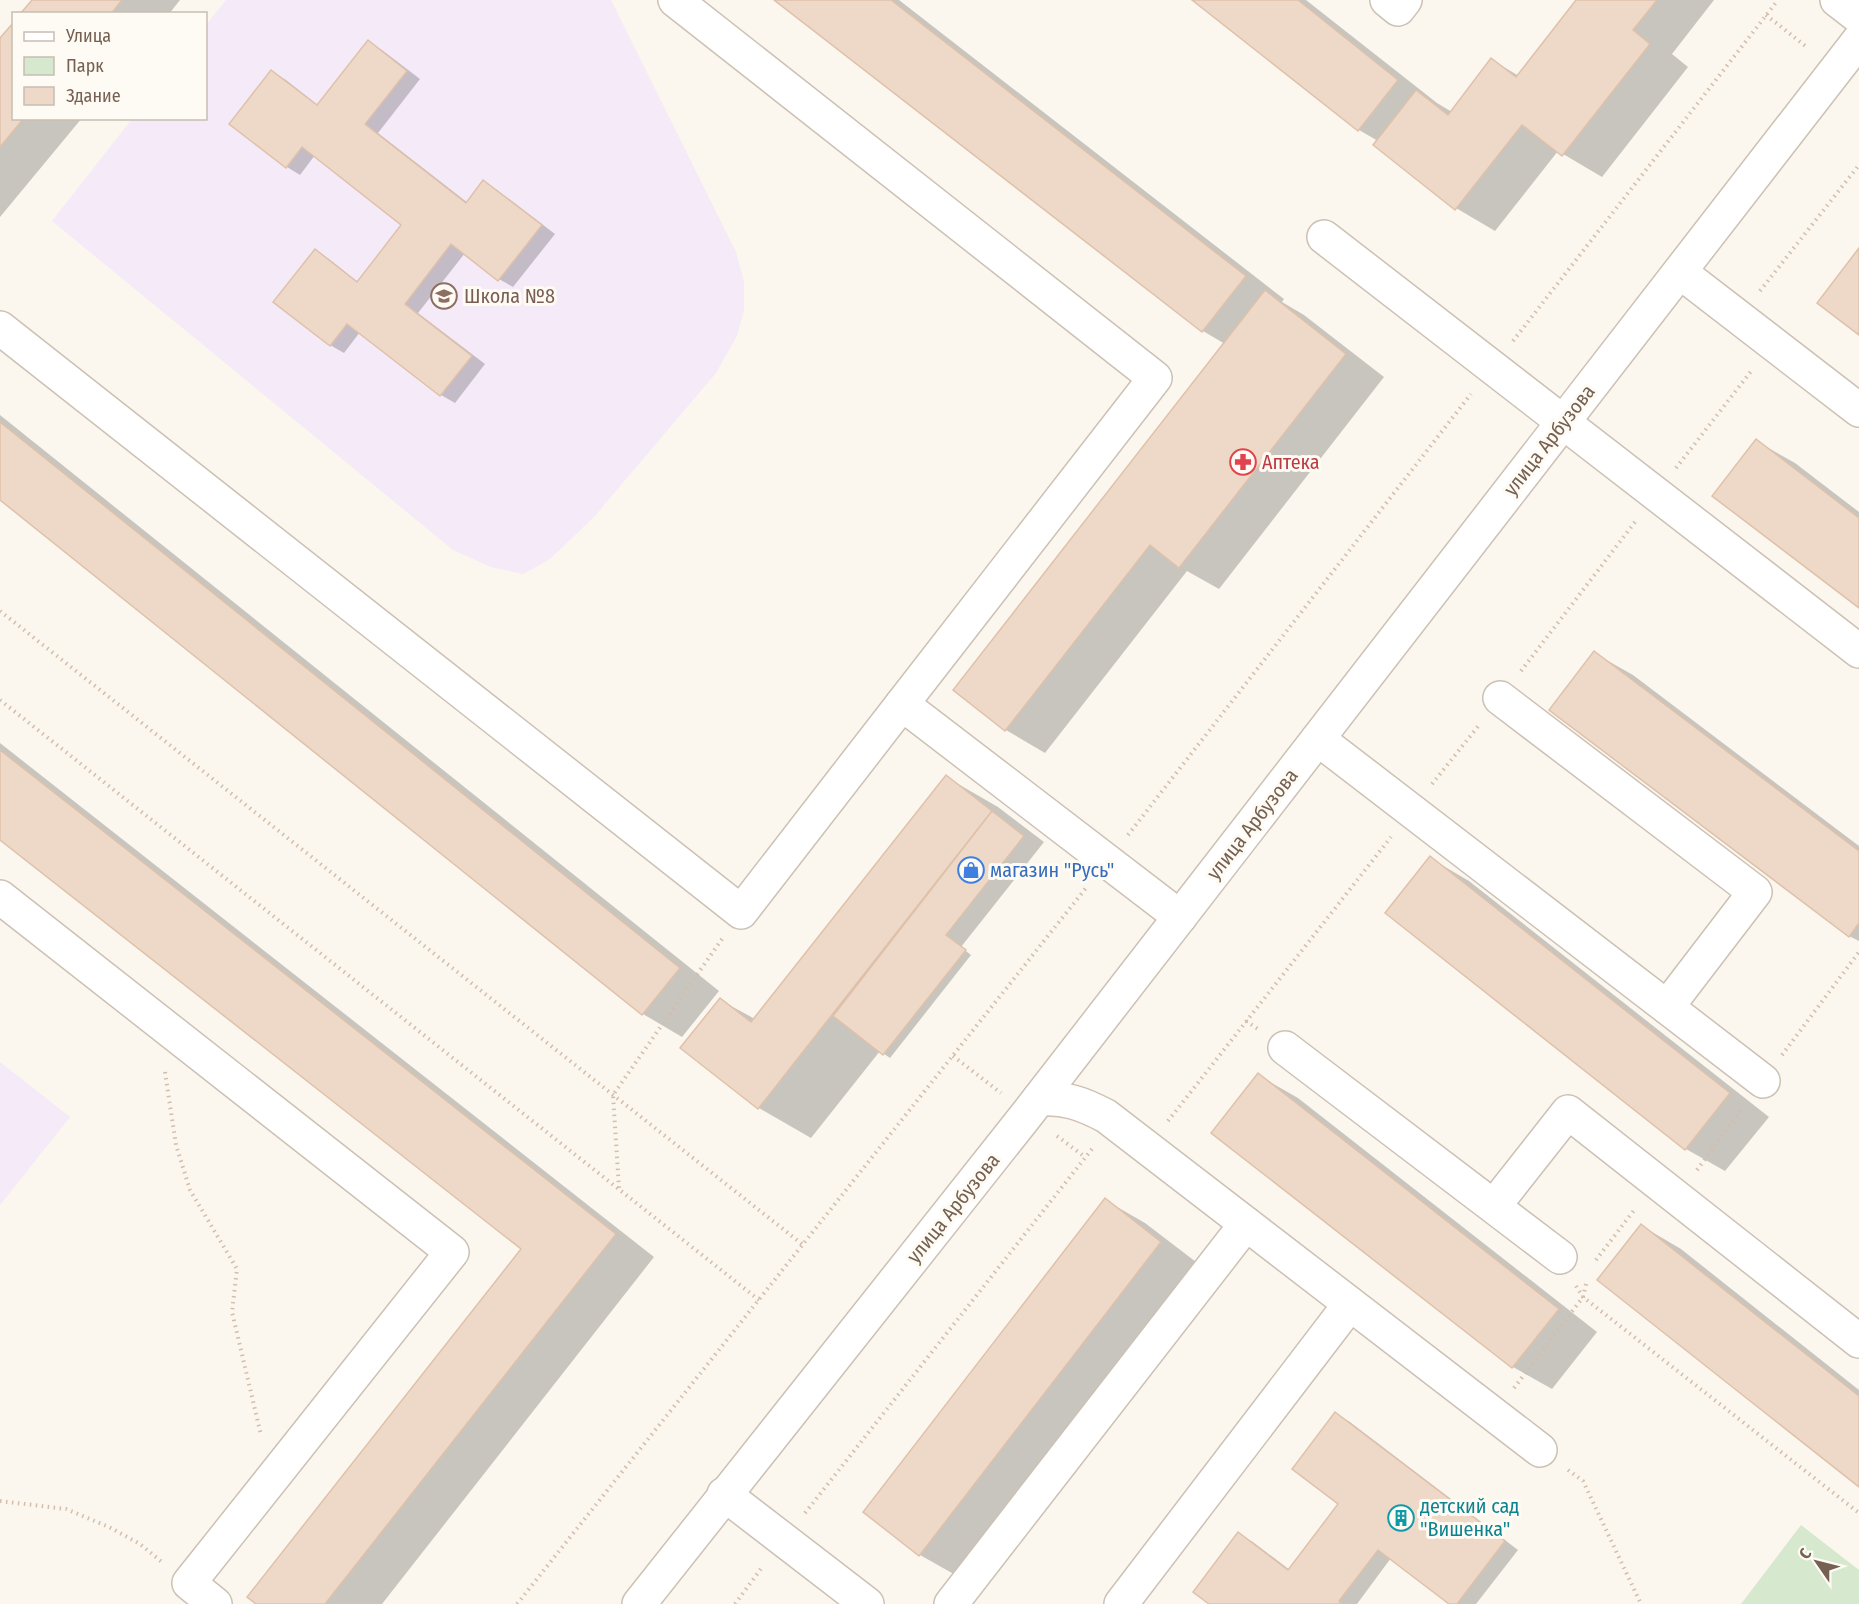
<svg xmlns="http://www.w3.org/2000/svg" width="1859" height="1604" viewBox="0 0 1859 1604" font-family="'Fira Sans Condensed',sans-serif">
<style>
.education{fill:#f4eaf8}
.green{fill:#d6e8cd}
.shadow{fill:#0003}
.building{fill:#eed9c8;stroke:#dfc1aa;stroke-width:1.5}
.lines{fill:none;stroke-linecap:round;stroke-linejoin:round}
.minor-casing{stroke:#cdc0b4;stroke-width:36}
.path{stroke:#d3bdab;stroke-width:4;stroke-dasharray:1.5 4.5;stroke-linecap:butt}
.minor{stroke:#fff;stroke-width:33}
.labels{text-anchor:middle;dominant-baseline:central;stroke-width:6;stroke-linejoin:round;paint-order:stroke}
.education-label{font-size:20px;fill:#785e54;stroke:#fefbf4;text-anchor:start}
.street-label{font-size:20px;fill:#756052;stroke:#fefbf4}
.health-label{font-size:20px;fill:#be3a42;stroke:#fefbf4;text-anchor:start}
.shop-label{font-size:20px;fill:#366cbe;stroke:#fefbf4;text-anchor:start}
.culture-label{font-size:20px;fill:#0d838f;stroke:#fefbf4;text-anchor:start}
</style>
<rect width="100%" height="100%" fill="#fbf7ee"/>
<g class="education">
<polygon points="226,0 611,0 736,252 744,281 744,310 737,336 716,373 594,517 550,559 523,574 491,567 453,550 52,221 132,119 206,118 206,25"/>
<polygon points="0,1062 70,1117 0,1205"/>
</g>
<polygon class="green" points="1801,1525 1859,1570 1859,1604 1741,1604"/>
<g class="shadow">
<polygon points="34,0 180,0 169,14 22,14"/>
<polygon points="776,0 899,0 1284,299 1282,302 1304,315 1384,377 1219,589 1187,571 1045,753 1006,730 1225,344 1203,331"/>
<polygon points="1195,0 1306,0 1437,103 1452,112 1492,60 1519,76 1578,0 1714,0 1672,54 1688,67 1602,177 1558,151 1495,231 1456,208 1378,141 1359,130"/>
<polygon points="0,40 14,118 82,118 0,217"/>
<polygon points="368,42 382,50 420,79 378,133 468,203 484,182 497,190 555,234 513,287 499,279 465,253 418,313 485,364 455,403 441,395 360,332 344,353 330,345 315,251 329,259 358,282 403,224 315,155 300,175 287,167 272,72 286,80 319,106"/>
<polygon points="0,415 719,991 682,1037 643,1014 0,498"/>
<polygon points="1756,441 1795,463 1859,512 1859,606"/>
<polygon points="1594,653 1633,675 1859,846 1859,941 1849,936"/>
<polygon points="0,743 654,1257 382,1604 259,1604 523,1249 0,839"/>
<polygon points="946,777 998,807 1044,842 961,947 971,955 890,1058 880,1051 811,1138 759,1108 682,1048 720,1000 755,1019"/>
<polygon points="1430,858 1469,881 1769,1117 1725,1171 1686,1149 1387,913"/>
<polygon points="1258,1075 1298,1098 1597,1332 1552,1389 1513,1367 1213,1133"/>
<polygon points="1105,1200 1145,1223 1200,1265 959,1577 920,1555 865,1512"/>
<polygon points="1642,1226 1681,1249 1859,1390 1859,1485"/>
<polygon points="1336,1414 1350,1422 1518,1550 1476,1604 1452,1604 1391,1558 1357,1604 1212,1604 1239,1534 1253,1542 1290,1570 1340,1504"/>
</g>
<g class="building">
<polygon points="32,0 122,0 111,14 20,14"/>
<polygon points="774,0 891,0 1246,276 1202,332"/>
<polygon points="1192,0 1298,0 1398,80 1358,131"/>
<polygon points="1576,0 1657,0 1633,30 1650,44 1562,156 1522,125 1455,210 1373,145 1416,90 1448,115 1491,58 1516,77"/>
<polygon points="14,22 14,118 24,118 0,147 0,38"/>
<polygon points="368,40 407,71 365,124 466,203 483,180 542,225 498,281 451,244 405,304 472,356 440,396 347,324 330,346 273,302 315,249 357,282 401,225 302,147 286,168 229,124 271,70 317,105"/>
<polygon points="1859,248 1859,335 1817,303"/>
<polygon points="1265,290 1346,354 1179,568 1150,545 1005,731 953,690"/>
<polygon points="0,422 680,968 642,1015 0,500"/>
<polygon points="1756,439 1859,518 1859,608 1712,496"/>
<polygon points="1594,651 1859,851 1859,923 1849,937 1549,710"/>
<polygon points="0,750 616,1234 325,1604 256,1604 247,1597 521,1249 0,840"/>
<polygon points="946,775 992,811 758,1109 680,1048 720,998 751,1022"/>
<polygon points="992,811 1024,836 946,935 966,950 883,1055 833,1016"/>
<polygon points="1430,856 1730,1093 1685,1150 1385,913"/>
<polygon points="1258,1073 1559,1309 1512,1368 1211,1133"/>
<polygon points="1105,1198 1161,1242 919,1556 863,1512"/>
<polygon points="1641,1224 1859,1396 1859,1487 1597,1280"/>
<polygon points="1335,1412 1505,1541 1457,1604 1449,1604 1378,1550 1339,1601 1342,1604 1209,1604 1193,1592 1238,1532 1288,1570 1338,1504 1292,1469"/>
</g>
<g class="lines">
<g class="minor-casing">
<g id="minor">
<polyline points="675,0 1155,378 902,704"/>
<polyline points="1387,0 1398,9 1405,0"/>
<polyline points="1837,0 1859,17"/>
<polyline points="1324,237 1859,651"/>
<polyline points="1680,272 1859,410"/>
<polyline points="0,328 741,912 902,704 1180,917"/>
<polyline points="1500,698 1755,892 1667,1007"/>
<polyline points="1318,739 1763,1081"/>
<polyline points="0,897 452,1252 189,1583 215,1604"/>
<polyline points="1285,1048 1560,1257"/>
<path d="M1039,1099C1065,1097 1083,1104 1106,1116L1540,1450"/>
<polyline points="1494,1206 1568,1112 1859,1341"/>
<polyline points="724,1494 867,1604"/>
<polyline points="639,1604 1028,1113 1859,40"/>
<polyline points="951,1604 1246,1224"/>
<polyline points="1121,1604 1350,1304"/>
</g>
</g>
<g class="path">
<polyline points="1766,15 1808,48"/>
<polyline points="1760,291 1859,165"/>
<polyline points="1513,341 1778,0"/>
<polyline points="1676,468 1752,370"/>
<polyline points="0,611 802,1244"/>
<polyline points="1521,671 1635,522"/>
<polyline points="0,700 759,1300"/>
<polyline points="1432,784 1480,724"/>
<polyline points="1128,835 1471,394"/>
<polyline points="1246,1021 1258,1029"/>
<polyline points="1782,1055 1859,952"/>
<polyline points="953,1056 1001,1093"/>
<polyline points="165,1072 176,1145 190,1190 237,1269 232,1312 261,1435"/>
<polyline points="1168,1121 1391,837"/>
<polyline points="1057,1136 1085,1157"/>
<polyline points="1697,1170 1742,1109"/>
<polyline points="619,1188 613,1095 722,939"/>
<polyline points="1596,1260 1635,1209"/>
<polyline points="1576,1286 1583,1297 1859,1513"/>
<polyline points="1514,1388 1583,1297 1587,1280"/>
<polyline points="1568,1470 1583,1481 1641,1604"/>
<polyline points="0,1501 66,1509 109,1527 140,1544 162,1562"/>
<polyline points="805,1513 1092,1149"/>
<polyline points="517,1604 1086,888"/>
<polyline points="735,1604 763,1566"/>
</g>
<use href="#minor" class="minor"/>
</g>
<defs>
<g id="school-ring" transform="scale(1.35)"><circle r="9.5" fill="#fefbf4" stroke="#8d6e63" stroke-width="1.5"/><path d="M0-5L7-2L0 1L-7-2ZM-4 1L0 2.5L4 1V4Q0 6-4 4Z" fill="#8d6e63"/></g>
<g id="pharmacy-ring" transform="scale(1.35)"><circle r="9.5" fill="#fefbf4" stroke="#e0444e" stroke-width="1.5"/><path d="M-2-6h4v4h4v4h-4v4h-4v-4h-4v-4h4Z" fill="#e0444e"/></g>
<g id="shop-ring" transform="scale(1.35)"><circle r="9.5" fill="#fefbf4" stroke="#3f7fe0" stroke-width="1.5"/><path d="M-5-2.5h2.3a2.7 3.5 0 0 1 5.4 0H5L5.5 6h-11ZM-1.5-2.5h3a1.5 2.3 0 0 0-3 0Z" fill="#3f7fe0"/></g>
<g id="building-ring" transform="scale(1.35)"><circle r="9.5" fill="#fefbf4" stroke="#0f9aa8" stroke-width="1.5"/><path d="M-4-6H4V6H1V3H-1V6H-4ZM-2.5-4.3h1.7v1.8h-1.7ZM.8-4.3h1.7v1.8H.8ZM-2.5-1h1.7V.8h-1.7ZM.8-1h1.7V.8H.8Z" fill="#0f9aa8"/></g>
</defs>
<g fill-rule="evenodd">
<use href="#school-ring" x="444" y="296"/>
<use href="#pharmacy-ring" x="1243" y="462"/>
<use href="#shop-ring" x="971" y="870"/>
<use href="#building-ring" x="1401" y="1518"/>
</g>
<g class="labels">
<g class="education-label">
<text x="464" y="296">Школа №8</text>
</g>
<g class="street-label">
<text transform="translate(1549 440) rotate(-52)">улица Арбузова</text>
<text transform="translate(1252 824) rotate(-52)">улица Арбузова</text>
<text transform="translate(953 1208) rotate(-51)">улица Арбузова</text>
</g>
<g class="health-label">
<text x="1262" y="462">Аптека</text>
</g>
<g class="shop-label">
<text x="990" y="870">магазин "Русь"</text>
</g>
<g class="culture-label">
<text x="1420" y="1506">детский сад<tspan x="1420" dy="23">"Вишенка"</tspan></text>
</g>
</g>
<rect x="12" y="12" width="195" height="108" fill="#fefbf4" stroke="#c7bdb3" stroke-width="1.5"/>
<rect x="24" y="32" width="30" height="9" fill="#ffffff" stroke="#c7bdb3" stroke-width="1.5"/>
<text x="66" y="42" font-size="18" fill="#756052">Улица</text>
<rect x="24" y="57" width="30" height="18" fill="#d6e8cd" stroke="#c7bdb3" stroke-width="1.5"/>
<text x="66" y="72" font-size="18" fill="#756052">Парк</text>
<rect x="24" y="87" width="30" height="18" fill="#eed9c8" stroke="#c7bdb3" stroke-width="1.5"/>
<text x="66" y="102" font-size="18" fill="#756052">Здание</text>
<g transform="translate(1817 1562) rotate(305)" stroke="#fefbf4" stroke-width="4.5" paint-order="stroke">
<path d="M0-4.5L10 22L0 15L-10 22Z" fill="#756052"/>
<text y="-9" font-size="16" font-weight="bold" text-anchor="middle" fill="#756052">С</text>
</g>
</svg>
